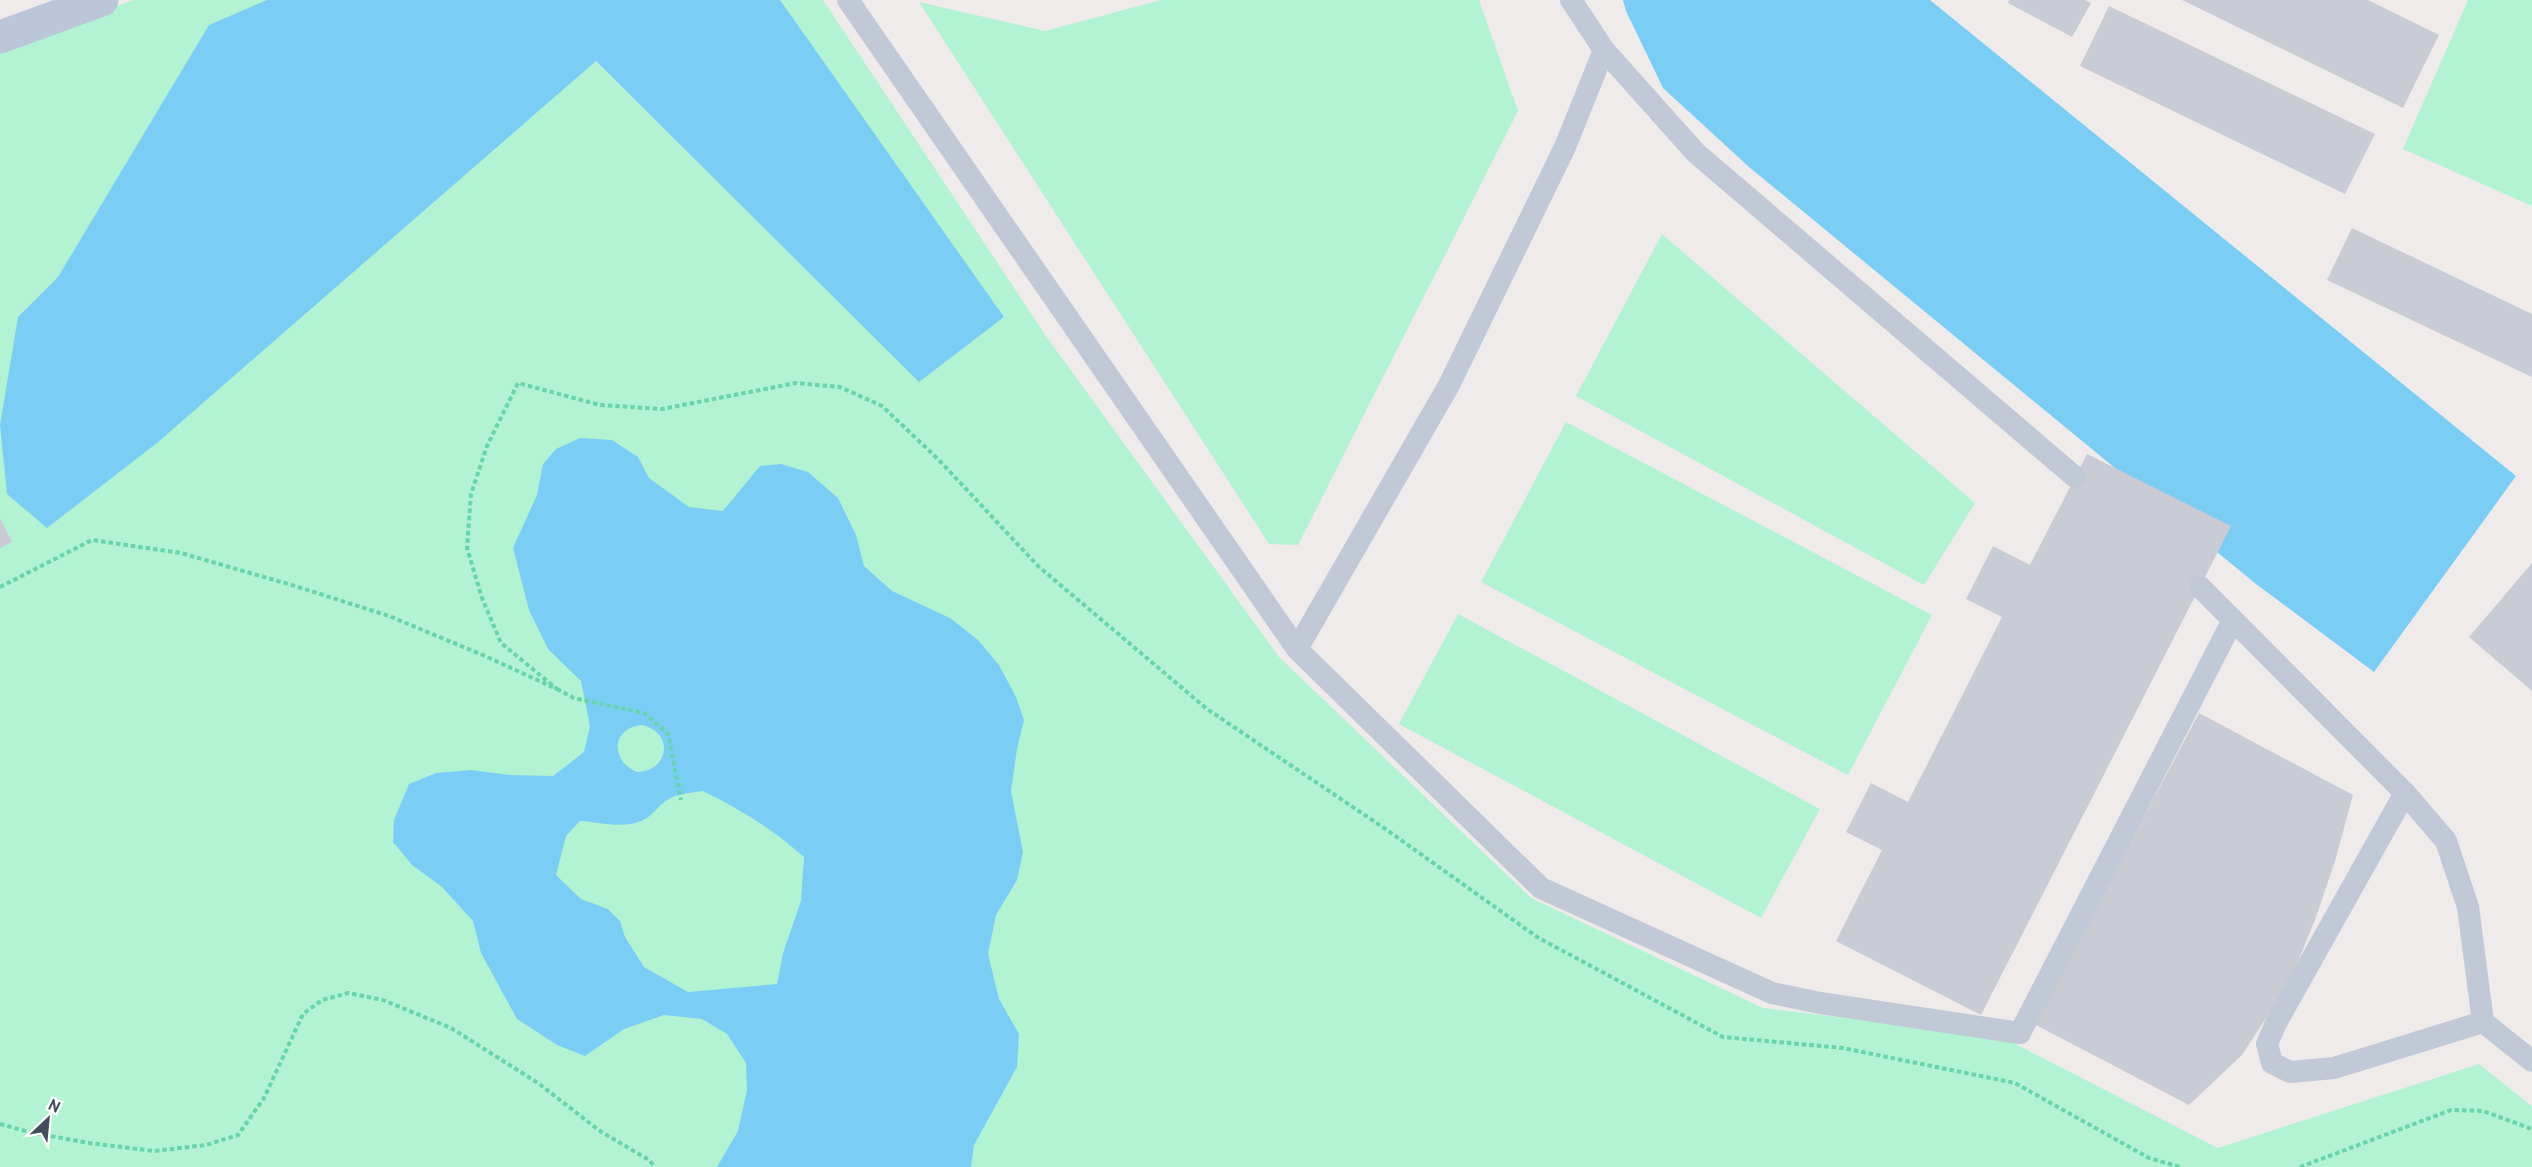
<svg xmlns="http://www.w3.org/2000/svg" width="2532" height="1167" viewBox="0 0 2532 1167" font-family="'PT Sans',sans-serif">
<style>
.green{fill:#b2f3d3}
.water{fill:#7acef6;fill-rule:evenodd}
.building{fill:#c9ccd4}
.lines{fill:none;stroke-linecap:round;stroke-linejoin:round}
.path{stroke:#67d5ab;stroke-width:4;stroke-dasharray:4.5 3;stroke-linecap:butt}
.lane{stroke:#c0c9d5;stroke-width:22}
.secondary{stroke:#bbc6d8;stroke-width:33}
</style>
<rect width="100%" height="100%" fill="#efebeb"/>
<g class="green">
<polygon points="133,0 823,0 1046,336 1279,657 1531,898 1763,1008 2002,1037 2218,1148 2479,1064 2532,1106 2532,1167 0,1167 0,51"/>
<polygon points="1161,0 1479,0 1518,111 1298,545 1269,544 919,2 1045,31"/>
<polygon points="2468,0 2532,0 2532,206 2403,149"/>
<polygon points="1662,234 1975,503 1924,585 1576,396"/>
<polygon points="1566,422 1932,615 1848,775 1481,582"/>
<polygon points="1458,614 1820,809 1761,918 1399,724"/>
</g>
<g class="water">
<polygon points="267,0 780,0 1004,317 919,382 596,61 157,443 47,528 7,494 0,425 18,317 58,277 209,25"/>
<polygon points="1623,0 1930,0 2516,476 2374,672 2256,584 1749,167 1663,88 1626,11"/>
<path d="M580,438L612,440L638,457L649,478L689,507L723,511L760,466L781,464L808,472L838,498L856,535L864,566L892,591L950,618L978,640L999,665L1016,697L1024,720L1017,749L1011,791L1023,852L1017,880L996,915L988,954L999,999L1019,1034L1017,1067L974,1145L971,1167H717L738,1131L747,1090L746,1063L727,1034L702,1019L664,1015L624,1029L585,1056L557,1045L517,1019L481,953L473,921L442,887L412,865L393,842L394,820L409,784L436,773L471,770L511,775L553,776L584,752L590,726L581,681L548,649L529,610L513,548L537,495L543,464L556,449ZM642,725C674,732 670,771 637,772C610,761 611,728 642,725ZM703,791C741,810 771,828 804,857L801,901L783,953L777,984L688,992L644,967L625,937L620,921L608,909L581,899L556,875L566,836L580,821C598,822 624,829 641,821C651,817 655,810 663,803C673,794 689,793 703,791Z"/>
</g>
<g class="building">
<polygon points="2009,0 2085,0 2091,3 2072,37 2008,3"/>
<polygon points="2182,0 2368,0 2439,35 2403,108"/>
<polygon points="2109,6 2375,134 2345,194 2080,66"/>
<polygon points="2352,228 2532,314 2532,377 2327,280"/>
<polygon points="2087,454 2231,526 1981,1015 1836,941 1882,850 1846,832 1871,783 1908,802 2002,617 1966,599 1993,546 2030,565"/>
<polygon points="0,518 12,542 0,548"/>
<polygon points="2532,563 2532,691 2469,637"/>
<polygon points="2199,713 2353,795 2335,861 2315,920 2289,983 2242,1055 2189,1105 2034,1024"/>
</g>
<g class="lines">
<g class="path">
<polyline points="0,587 92,540 181,553 295,586 389,616 485,656 557,689 501,643 482,598 467,548 471,494 487,446 518,383 600,405 662,409 796,383 840,387 882,406 938,459 1038,566 1207,709 1387,830 1537,937 1723,1037 1843,1048 2015,1083 2149,1158 2180,1167"/>
<polyline points="557,689 574,698 644,713 668,734 681,800"/>
<polyline points="0,1124 29,1132 89,1143 154,1151 206,1145 238,1135 264,1098 303,1014 322,1000 348,993 383,1000 451,1028 538,1083 600,1131 649,1160 655,1167"/>
<polyline points="2300,1167 2451,1110 2483,1111 2532,1129"/>
</g>
<g class="lane">
<polyline points="848,0 1297,649 1541,888 1772,993 1820,1003 2020,1033 2233,620"/>
<polyline points="1571,0 1604,50 1696,153 2075,477"/>
<polyline points="2200,587 2405,793 2446,841 2468,907 2483,1022 2532,1061"/>
<polyline points="1297,649 1449,385 1565,147 1604,50"/>
<polyline points="2405,793 2276,1023 2267,1044 2272,1063 2290,1072 2334,1068 2483,1022"/>
</g>
<polyline class="secondary" points="0,37 102,0"/>
</g>
<g transform="translate(48 1119) rotate(26)" stroke="#ffffff" stroke-width="4.5" paint-order="stroke">
<path d="M0-4.5L10 22L0 15L-10 22Z" fill="#424c5b"/>
<text y="-9" font-size="16" font-weight="bold" text-anchor="middle" fill="#424c5b">N</text>
</g>
</svg>
